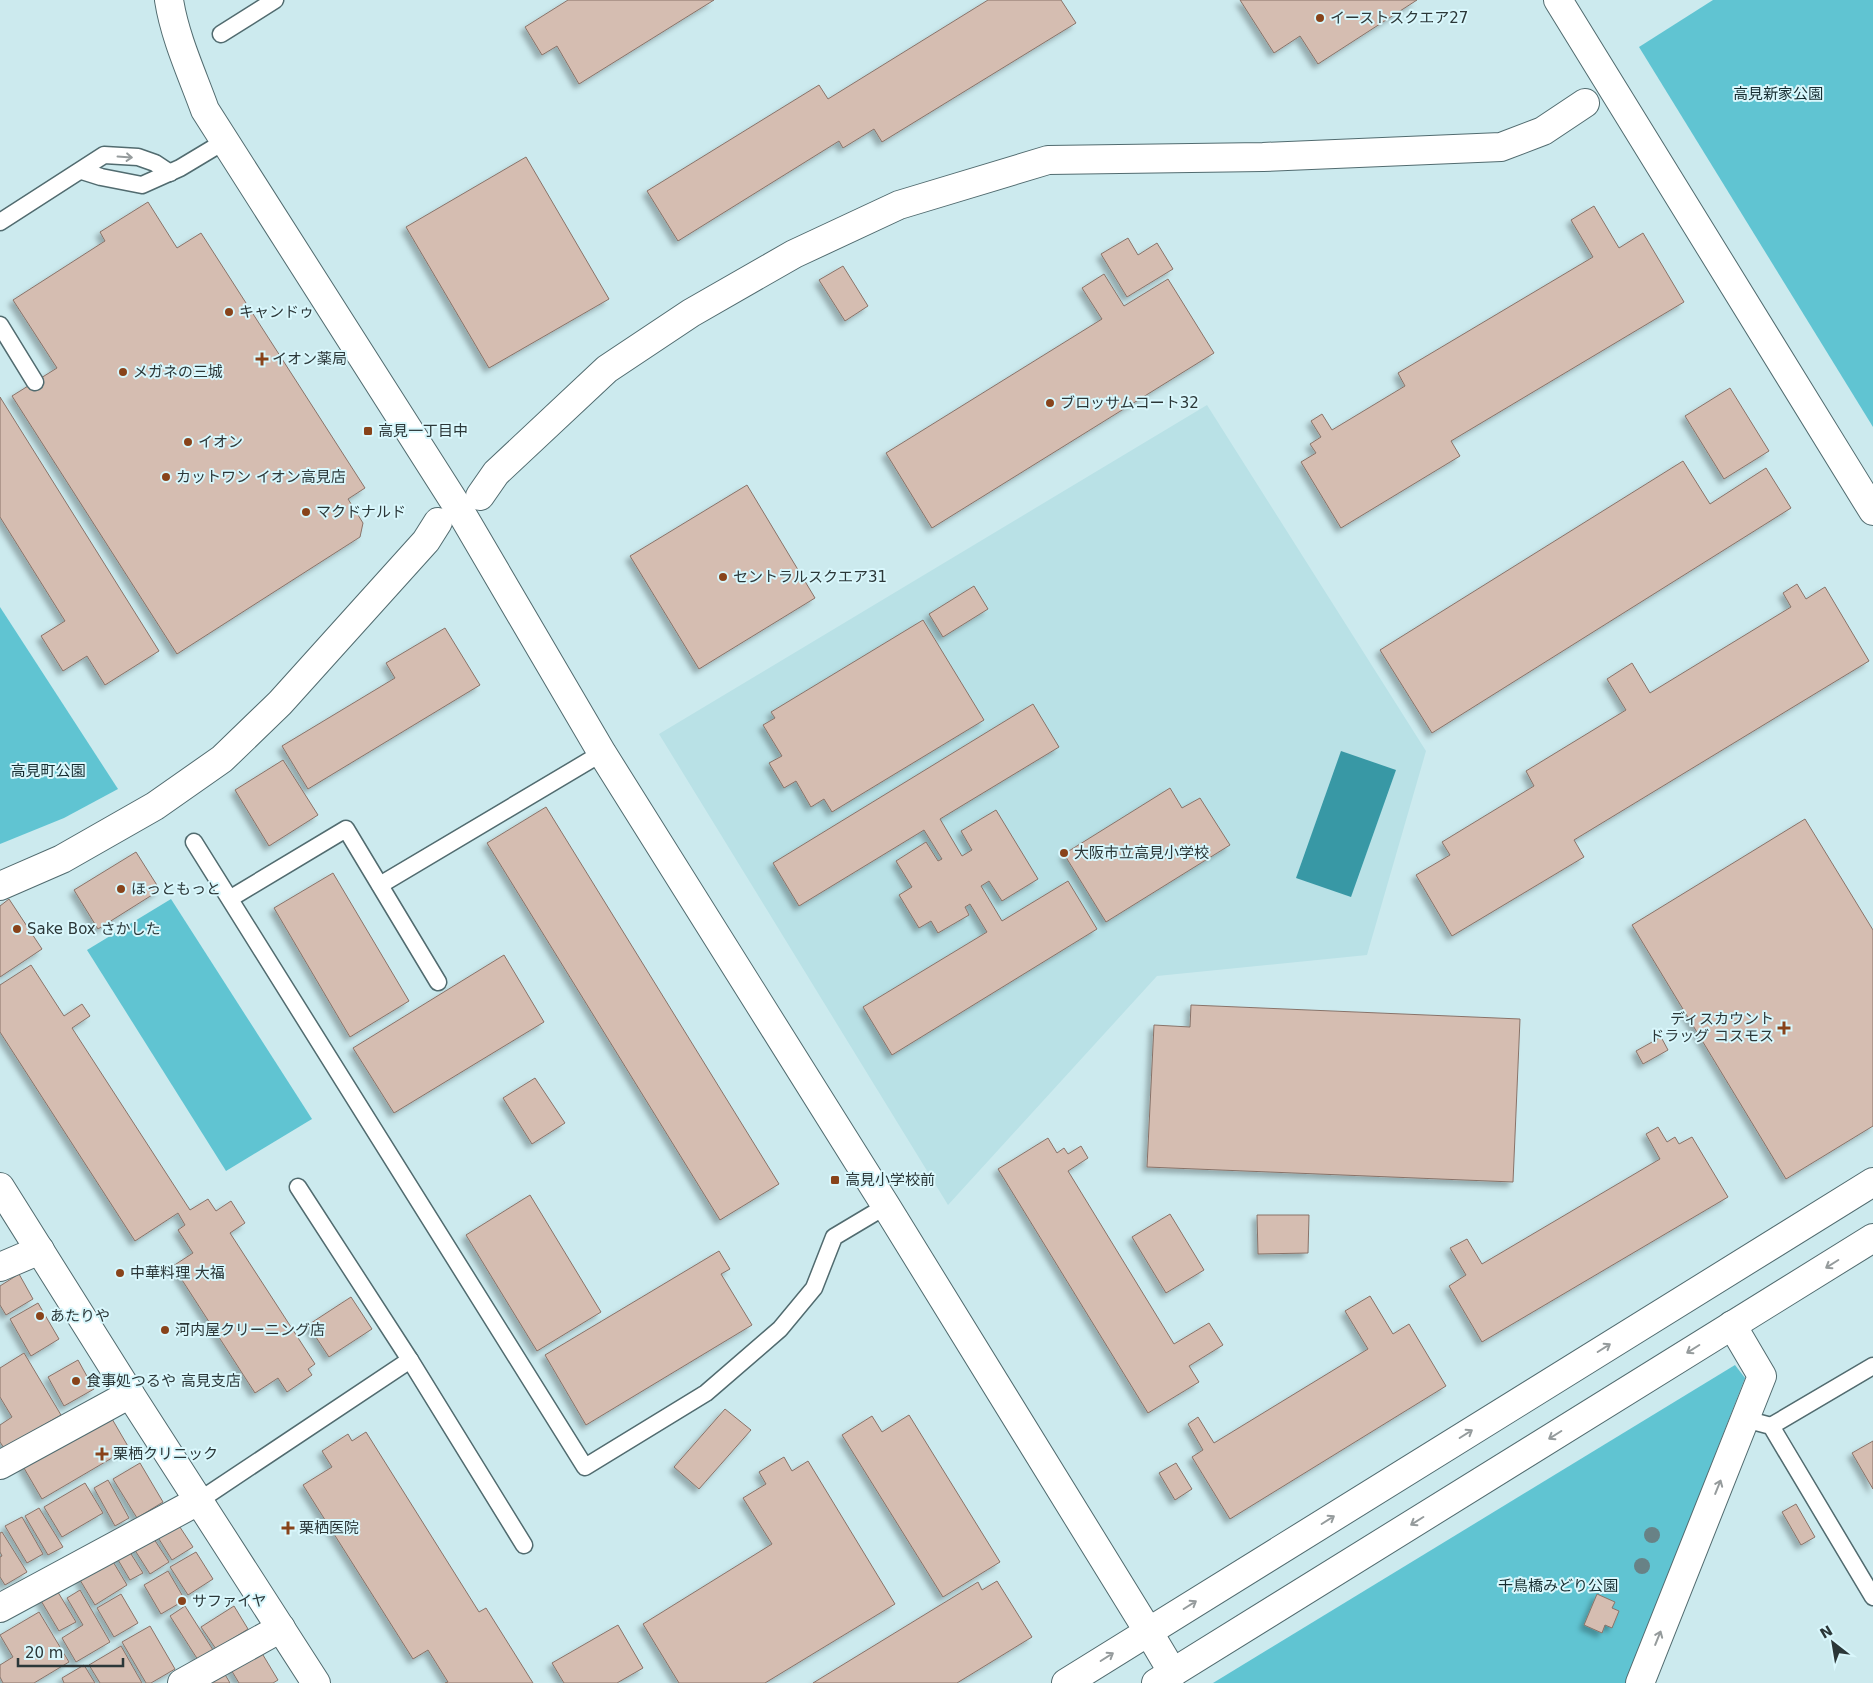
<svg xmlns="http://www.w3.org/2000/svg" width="1873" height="1683" viewBox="0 0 1873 1683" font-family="'DejaVu Sans','Noto Sans JP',sans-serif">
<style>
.built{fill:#b9e1e6}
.green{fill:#60c4d2}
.water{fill:#3898a5}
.building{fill:#d5bdb1;stroke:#897369;filter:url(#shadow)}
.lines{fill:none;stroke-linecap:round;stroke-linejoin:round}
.lane-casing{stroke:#516b6f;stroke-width:19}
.street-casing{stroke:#516b6f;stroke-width:30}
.secondary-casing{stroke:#516b6f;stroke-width:30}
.lane{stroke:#fff;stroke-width:16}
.street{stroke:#fff;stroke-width:28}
.secondary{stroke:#fff;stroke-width:28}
.tree{fill:#688286}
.oneway{stroke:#959b9c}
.poi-dot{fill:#88431a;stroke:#d9f7fc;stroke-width:2}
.labels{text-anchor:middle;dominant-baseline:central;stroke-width:4;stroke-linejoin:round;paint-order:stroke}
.poi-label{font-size:15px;fill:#2b3738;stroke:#d9f7fc;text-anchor:start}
.park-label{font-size:15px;fill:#172d31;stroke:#d9f7fc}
</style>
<defs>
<filter id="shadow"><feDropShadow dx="-4.5" dy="4.5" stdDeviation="2.5" flood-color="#0004"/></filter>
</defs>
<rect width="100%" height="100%" fill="#cceaee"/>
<polygon class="built" points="1207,405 1426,751 1367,955 1157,976 948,1205 659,734"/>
<g class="green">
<polygon points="1713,0 1873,0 1873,427 1639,47"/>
<polygon points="0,607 118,789 64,818 0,844"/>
<polygon points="171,899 312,1119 226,1171 87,950"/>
<polygon points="1735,1365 1745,1378 1626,1683 1213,1683"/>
</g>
<polygon class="water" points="1341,751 1396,770 1351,897 1296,878"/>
<g class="building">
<polygon points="568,0 714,0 579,84 557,46 542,55 525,27"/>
<polygon points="988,0 1061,0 1076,23 882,142 874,129 843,148 839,141 678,241 647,191 819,85 828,99"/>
<polygon points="1240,0 1417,0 1318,64 1300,36 1274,53"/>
<polygon points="526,157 609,299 489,368 406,227"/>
<polygon points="148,202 177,248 201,233 365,488 348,499 363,523 360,537 177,654 12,396 57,368 13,300 105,241 100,232"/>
<polygon points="1594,206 1619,248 1643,233 1684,302 1451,441 1460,456 1341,528 1301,462 1316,453 1310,444 1321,437 1311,421 1322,414 1332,430 1405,386 1398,373 1593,257 1571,220"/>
<polygon points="1128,238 1138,255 1157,243 1173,269 1127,297 1101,254"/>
<polygon points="843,266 868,306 845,321 819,280"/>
<polygon points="1104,274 1124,306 1168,279 1214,353 932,528 886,453 1102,319 1082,288"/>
<polygon points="1730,388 1769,451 1724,479 1685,416"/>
<polygon points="0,397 159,651 105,685 87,656 63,671 41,636 65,621 0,517"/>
<polygon points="1683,461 1710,504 1766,468 1791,508 1432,733 1380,650"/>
<polygon points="747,485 815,598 699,669 630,556"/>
<polygon points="1797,584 1806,599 1825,587 1869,661 1574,840 1584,857 1452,936 1416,875 1450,855 1442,842 1534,786 1526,771 1626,710 1607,679 1632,663 1650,693 1791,607 1783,593"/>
<polygon points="974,586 988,609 943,637 929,614"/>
<polygon points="923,620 984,720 832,812 824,799 811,807 796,781 784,788 769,763 782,756 763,725 775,718 771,712"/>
<polygon points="445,628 480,685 308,789 282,746 395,678 386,663"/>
<polygon points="1033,704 1059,747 940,819 962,856 972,850 961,831 996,810 1038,879 1002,901 989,881 981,886 1002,921 1068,881 1097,929 892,1055 863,1007 987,932 970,904 965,907 969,915 938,933 931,921 919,928 899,895 912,887 896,861 926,842 938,861 942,859 924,830 799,906 773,863"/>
<polygon points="283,760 318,815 269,846 235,790"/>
<polygon points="1170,788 1182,808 1200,798 1230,845 1106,922 1064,854"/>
<polygon points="546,807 779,1184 720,1220 487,843"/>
<polygon points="1805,819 1873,930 1873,1126 1786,1179 1632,925"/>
<polygon points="136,852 160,890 98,929 74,890"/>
<polygon points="333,873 409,1001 350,1037 274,908"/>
<polygon points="9,899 42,949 0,977 0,906"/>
<polygon points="504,955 544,1022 394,1113 353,1048"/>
<polygon points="31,965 64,1016 82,1004 90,1016 72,1028 190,1210 208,1199 216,1211 231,1201 245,1223 230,1233 315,1364 308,1369 312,1375 287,1392 278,1378 255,1393 173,1266 193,1253 178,1230 185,1225 178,1213 135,1241 0,1032 0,985"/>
<polygon points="1191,1005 1520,1019 1513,1182 1147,1167 1154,1025 1190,1027"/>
<polygon points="1661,1037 1668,1050 1643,1064 1636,1051"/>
<polygon points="535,1078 565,1123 532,1144 503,1098"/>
<polygon points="1658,1127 1667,1142 1675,1137 1679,1144 1692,1137 1728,1197 1482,1342 1449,1286 1466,1275 1450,1248 1467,1239 1482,1264 1660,1159 1646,1134"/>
<polygon points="1048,1138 1057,1153 1064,1148 1068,1154 1081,1146 1088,1158 1068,1171 1174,1344 1209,1323 1223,1345 1189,1366 1199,1382 1148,1413 998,1169"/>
<polygon points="530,1195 601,1312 537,1351 466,1235"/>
<polygon points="1170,1214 1204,1270 1166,1293 1132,1237"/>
<polygon points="1257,1215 1309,1215 1308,1253 1258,1254"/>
<polygon points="719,1251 730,1269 721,1274 752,1325 586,1425 545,1355"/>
<polygon points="19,1274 33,1299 6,1315 0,1305 0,1286"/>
<polygon points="1370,1296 1393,1334 1409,1324 1446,1386 1230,1519 1192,1457 1203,1450 1188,1424 1198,1417 1214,1443 1368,1349 1345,1311"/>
<polygon points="351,1297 372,1329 329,1357 308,1325"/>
<polygon points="38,1303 59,1339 31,1356 10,1319"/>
<polygon points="24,1353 61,1415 4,1448 0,1442 0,1425 12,1417 0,1397 0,1368"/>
<polygon points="78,1360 94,1389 64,1406 48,1377"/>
<polygon points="725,1409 751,1430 699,1489 674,1467"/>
<polygon points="108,1412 129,1448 42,1499 21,1463"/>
<polygon points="909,1415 1000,1562 943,1597 842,1435 872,1416 882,1432"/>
<polygon points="366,1432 479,1612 486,1608 533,1683 445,1683 448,1682 428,1650 413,1659 303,1485 332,1467 322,1451 348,1434 352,1441"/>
<polygon points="1873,1441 1873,1489 1852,1453"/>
<polygon points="784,1457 792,1471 808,1461 895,1604 765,1683 679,1683 643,1624 772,1544 743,1498 766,1484 759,1472"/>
<polygon points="140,1463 163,1502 137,1518 113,1479"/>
<polygon points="1176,1463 1192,1489 1175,1500 1159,1473"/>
<polygon points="108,1480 129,1518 115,1526 94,1488"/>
<polygon points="85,1483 103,1513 62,1537 44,1507"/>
<polygon points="1796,1504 1815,1537 1801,1545 1782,1512"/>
<polygon points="39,1508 63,1547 48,1555 25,1516"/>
<polygon points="22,1517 43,1554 27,1563 5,1526"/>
<polygon points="174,1518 193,1547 172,1560 154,1531"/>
<polygon points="2,1532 27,1572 5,1585 0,1577 0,1557 2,1556 0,1552 0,1533"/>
<polygon points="150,1533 169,1562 150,1574 131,1544"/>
<polygon points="126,1546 143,1573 130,1580 114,1553"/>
<polygon points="196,1552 213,1579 188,1595 170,1567"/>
<polygon points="109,1555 127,1585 95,1605 77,1575"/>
<polygon points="168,1571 185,1600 161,1614 144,1585"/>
<polygon points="997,1581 1032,1637 957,1683 813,1683 978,1582 982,1590"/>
<polygon points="53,1584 76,1622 59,1631 37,1594"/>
<polygon points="80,1590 110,1642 76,1662 62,1638 83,1625 67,1598"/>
<polygon points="121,1594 138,1623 114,1637 97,1608"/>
<polygon points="1597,1594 1615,1602 1612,1608 1619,1611 1612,1628 1605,1625 1602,1633 1584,1625"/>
<polygon points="185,1606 213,1650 198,1660 170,1616"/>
<polygon points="234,1606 248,1629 216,1649 201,1627"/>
<polygon points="39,1612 69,1662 34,1683 3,1683 0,1677 0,1665 13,1657 0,1635"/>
<polygon points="618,1625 643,1668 617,1683 564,1683 552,1663"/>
<polygon points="150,1626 175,1669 151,1683 146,1683 122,1642"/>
<polygon points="257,1645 278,1680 273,1683 239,1683 227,1663"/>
<polygon points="121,1646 142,1683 100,1683 89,1665"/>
<polygon points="84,1665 95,1683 64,1683 62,1678"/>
<polygon points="220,1666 230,1683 212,1683 207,1674"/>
</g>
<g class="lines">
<g class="lane-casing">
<g id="lane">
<polyline points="221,34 275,0"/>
<polyline points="82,171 101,177 142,185 180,168 225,141"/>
<polyline points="0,222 104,155 138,157 155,163 170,173"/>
<polyline points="0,325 35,382"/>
<polyline points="194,842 585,1467 706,1393 780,1329 814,1288 834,1237 886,1206"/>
<polyline points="380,885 602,753"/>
<polyline points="231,898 346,829 438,982"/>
<polyline points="298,1187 410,1360 524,1545"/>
<polyline points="1745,1419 1771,1426 1873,1597"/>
<polyline points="1771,1426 1873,1366"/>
<polyline points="200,1500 410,1360"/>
</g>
</g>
<g class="street-casing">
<g id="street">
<polyline points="480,496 496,473 607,369 691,313 794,254 899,205 1048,160 1263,157 1501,147 1543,131 1585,103"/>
<polyline points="0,886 62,859 155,806 222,759 280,703 426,541 438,522"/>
<polyline points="0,1267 40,1250"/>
<polyline points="0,1465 130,1394"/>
<polyline points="0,1608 200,1500"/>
<polyline points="182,1683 281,1628"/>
<polyline points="1640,1683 1762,1376 1732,1325"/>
</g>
</g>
<g class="secondary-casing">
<g id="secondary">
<path d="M169,0C175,38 192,74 205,110L459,509L602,753L886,1206L1148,1631L1173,1673"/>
<polyline points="1558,0 1873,511"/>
<polyline points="0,1187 130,1394 316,1683"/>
<polyline points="1066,1683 1873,1182"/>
<polyline points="1156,1683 1873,1238"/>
</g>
</g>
<use href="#lane" class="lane"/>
<use href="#street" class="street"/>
<use href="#secondary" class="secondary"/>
</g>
<g class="tree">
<circle cx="1652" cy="1535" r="8"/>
<circle cx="1642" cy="1566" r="8"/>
</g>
<defs><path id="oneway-shaft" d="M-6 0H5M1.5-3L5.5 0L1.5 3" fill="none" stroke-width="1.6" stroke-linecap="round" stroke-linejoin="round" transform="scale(1.25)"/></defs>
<g class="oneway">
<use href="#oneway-shaft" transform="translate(125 157) rotate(4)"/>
<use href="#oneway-shaft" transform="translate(1832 1264) rotate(148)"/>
<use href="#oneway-shaft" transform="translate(1604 1348) rotate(-32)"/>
<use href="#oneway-shaft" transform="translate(1693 1349) rotate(148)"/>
<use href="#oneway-shaft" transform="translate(1466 1434) rotate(-32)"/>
<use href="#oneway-shaft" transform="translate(1555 1435) rotate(148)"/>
<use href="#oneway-shaft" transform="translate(1718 1487) rotate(-68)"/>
<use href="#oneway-shaft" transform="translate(1328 1520) rotate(-32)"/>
<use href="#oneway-shaft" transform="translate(1417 1521) rotate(148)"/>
<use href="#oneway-shaft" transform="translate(1190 1605) rotate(-32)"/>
<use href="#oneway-shaft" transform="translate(1658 1638) rotate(-68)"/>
<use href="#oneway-shaft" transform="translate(1107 1657) rotate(-32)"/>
</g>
<g class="poi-dot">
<circle cx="1320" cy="18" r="5"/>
<circle cx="229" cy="312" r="5"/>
<path d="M259.5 351.5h5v5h5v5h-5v5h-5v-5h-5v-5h5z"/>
<circle cx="123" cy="372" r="5"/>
<circle cx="1050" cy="403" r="5"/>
<rect x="363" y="426" width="10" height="10" rx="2.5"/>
<circle cx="188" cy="442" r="5"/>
<circle cx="166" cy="477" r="5"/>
<circle cx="306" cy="512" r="5"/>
<circle cx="723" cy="577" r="5"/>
<circle cx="1064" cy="853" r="5"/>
<circle cx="121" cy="889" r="5"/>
<circle cx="17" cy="929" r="5"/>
<path d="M1781.5 1020.5h5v5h5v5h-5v5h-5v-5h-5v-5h5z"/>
<rect x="830" y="1175" width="10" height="10" rx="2.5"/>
<circle cx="120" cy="1273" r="5"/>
<circle cx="40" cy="1316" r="5"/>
<circle cx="165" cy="1330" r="5"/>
<circle cx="76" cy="1381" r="5"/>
<path d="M99.5 1446.5h5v5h5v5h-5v5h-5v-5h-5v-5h5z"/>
<path d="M285.5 1520.5h5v5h5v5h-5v5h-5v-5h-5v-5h5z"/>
<circle cx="182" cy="1601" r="5"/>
</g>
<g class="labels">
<g class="poi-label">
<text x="1330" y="18">イーストスクエア27</text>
<text x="239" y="312">キャンドゥ</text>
<text x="272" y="359">イオン薬局</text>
<text x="133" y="372">メガネの三城</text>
<text x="1060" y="403">ブロッサムコート32</text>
<text x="378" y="431">高見一丁目中</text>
<text x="198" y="442">イオン</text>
<text x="176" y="477">カットワン イオン高見店</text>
<text x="316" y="512">マクドナルド</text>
<text x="733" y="577">セントラルスクエア31</text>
<text x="1074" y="853">大阪市立高見小学校</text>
<text x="131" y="889">ほっともっと</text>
<text x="27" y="929">Sake Box さかした</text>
<text x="1774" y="1019" text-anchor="end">ディスカウント<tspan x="1774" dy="17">ドラッグ コスモス</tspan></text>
<text x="845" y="1180">高見小学校前</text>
<text x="130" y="1273">中華料理 大福</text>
<text x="50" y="1316">あたりや</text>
<text x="175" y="1330">河内屋クリーニング店</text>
<text x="86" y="1381">食事処つるや 高見支店</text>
<text x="113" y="1454">栗栖クリニック</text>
<text x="299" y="1528">栗栖医院</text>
<text x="192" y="1601">サファイヤ</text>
</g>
<g class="park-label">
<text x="1778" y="94">高見新家公園</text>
<text x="48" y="771">高見町公園</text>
<text x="1558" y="1586">千鳥橋みどり公園</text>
</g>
</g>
<g transform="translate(1833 1643) rotate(329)" stroke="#d9f7fc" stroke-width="4" paint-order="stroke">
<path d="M0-4L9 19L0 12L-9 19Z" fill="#2b3738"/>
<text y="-8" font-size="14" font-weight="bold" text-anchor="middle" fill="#2b3738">N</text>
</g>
<path d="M18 1658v8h105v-8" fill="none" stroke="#2b3738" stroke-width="2.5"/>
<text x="25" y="1658" font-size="15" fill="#2b3738" stroke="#d9f7fc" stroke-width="4" paint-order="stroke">20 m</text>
</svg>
